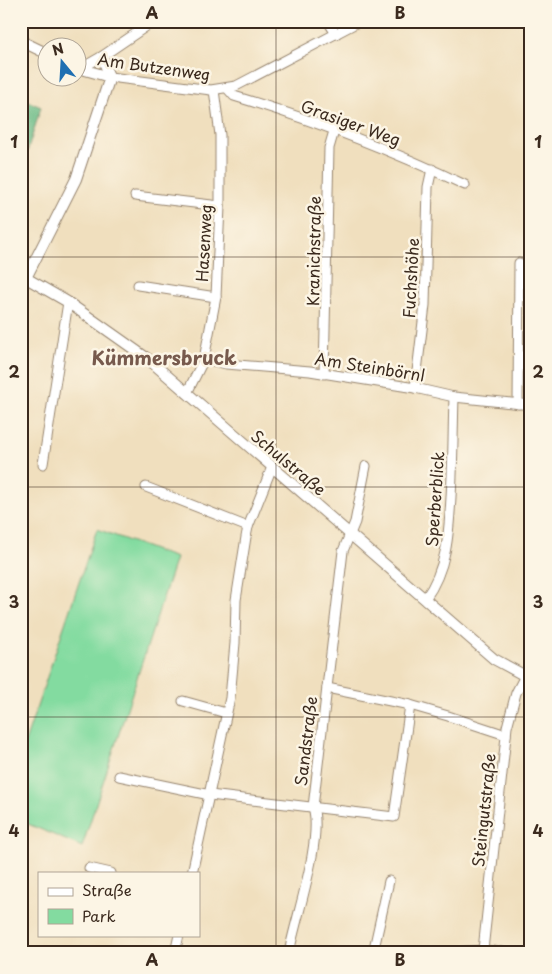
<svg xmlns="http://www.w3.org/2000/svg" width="552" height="974" viewBox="0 0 552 974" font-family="'Playpen Sans',sans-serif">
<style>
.green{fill:#83dba0;stroke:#5f825f}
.forest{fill:#6abb86;stroke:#527252}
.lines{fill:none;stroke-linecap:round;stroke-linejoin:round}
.minor-casing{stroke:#96846e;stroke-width:11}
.tertiary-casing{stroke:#96846e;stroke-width:12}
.minor{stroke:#fff;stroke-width:9}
.tertiary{stroke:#fff;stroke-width:10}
.grid{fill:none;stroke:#3b2a1e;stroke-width:1;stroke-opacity:0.55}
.labels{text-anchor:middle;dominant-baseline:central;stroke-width:5;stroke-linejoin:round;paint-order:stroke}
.street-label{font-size:16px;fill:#3b2a1e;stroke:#fcf5e5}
.quarter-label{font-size:19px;font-weight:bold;fill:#775a4d;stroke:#fcf5e5}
.neatline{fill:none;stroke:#3b2a1e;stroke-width:2}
.grid-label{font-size:16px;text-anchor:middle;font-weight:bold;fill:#3b2a1e}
</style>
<rect width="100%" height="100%" fill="#fcf5e5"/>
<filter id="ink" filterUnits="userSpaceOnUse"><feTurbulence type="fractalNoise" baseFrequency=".02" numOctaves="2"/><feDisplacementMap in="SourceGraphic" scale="10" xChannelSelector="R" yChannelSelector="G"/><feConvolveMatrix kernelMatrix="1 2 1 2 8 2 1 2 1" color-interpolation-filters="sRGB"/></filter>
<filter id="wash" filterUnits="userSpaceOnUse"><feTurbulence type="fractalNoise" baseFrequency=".0096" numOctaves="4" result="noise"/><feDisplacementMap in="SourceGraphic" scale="20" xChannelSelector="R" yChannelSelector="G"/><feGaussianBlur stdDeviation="1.12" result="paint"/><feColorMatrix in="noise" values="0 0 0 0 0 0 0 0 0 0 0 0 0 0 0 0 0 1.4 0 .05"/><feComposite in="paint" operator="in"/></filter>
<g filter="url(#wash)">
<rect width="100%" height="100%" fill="#f0dfbe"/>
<polygon class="green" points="97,529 176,558 82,847 21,821 21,754"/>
<polygon class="forest" points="21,98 41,107 21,172"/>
</g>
<g filter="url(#ink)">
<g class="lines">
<g class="minor-casing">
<g id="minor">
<polyline points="154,21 101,57 110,77 211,90 236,86 360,21"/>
<polyline points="328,21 336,34"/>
<polyline points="80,69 101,57"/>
<path d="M227,88L234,96C313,120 391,150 465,185"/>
<polyline points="135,196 220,206"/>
<polyline points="138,285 216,297"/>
<polyline points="204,359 226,364 310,371 415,388 454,397 531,405"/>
<polyline points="324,374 329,148 334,131"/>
<polyline points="415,388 425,305 428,187 432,169"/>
<polyline points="187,393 204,359 216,297 220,206 220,135 214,90"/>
<polyline points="518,404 519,263"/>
<polyline points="43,464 68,302"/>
<polyline points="146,487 248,527"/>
<path d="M425,599C447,569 449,533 451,497C453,464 453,430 454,397"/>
<polyline points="327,688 410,705 448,716 506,735"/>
<polyline points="183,701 226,713"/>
<polyline points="119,776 210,795 394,817 410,705"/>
<polyline points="89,868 111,873"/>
<polyline points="192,873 230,698 235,643 236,600 246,537 248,527 272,467"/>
<polyline points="483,950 507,727 516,693 531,664"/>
<polyline points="175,953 179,935"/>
<path d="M289,953C296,916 323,840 313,807L343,551L355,522L366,466"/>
<polyline points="373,953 389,881"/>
<polyline points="438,953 483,950 512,953"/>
</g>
</g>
<g class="tertiary-casing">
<g id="tertiary">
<polyline points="21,41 48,54"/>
<polyline points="26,278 66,301 148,359 494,659 531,679"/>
<polyline points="26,278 76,179 110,77 78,68"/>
</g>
</g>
<use href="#minor" class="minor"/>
<use href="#tertiary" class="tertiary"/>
</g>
</g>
<path class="grid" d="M276,21V953M21,257H531M21,487H531M21,717H531"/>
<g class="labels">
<g class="street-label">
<text transform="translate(154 66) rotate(8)">Am Butzenweg</text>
<text transform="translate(351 122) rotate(20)">Grasiger Weg</text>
<text transform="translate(203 243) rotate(-87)">Hasenweg</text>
<text transform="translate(313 251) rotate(-89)">Kranichstraße</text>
<text transform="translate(410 278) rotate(-87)">Fuchshöhe</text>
<text transform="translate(370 366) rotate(9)">Am Steinbörnl</text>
<text transform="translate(289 462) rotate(40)">Schulstraße</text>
<text transform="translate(434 499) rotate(-86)">Sperberblick</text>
<text transform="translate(305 741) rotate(-83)">Sandstraße</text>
<text transform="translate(483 810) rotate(-84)">Steingutstraße</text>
</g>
<g class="quarter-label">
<text x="164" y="357">Kümmersbruck</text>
</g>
</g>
<rect width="552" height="974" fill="none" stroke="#fcf5e5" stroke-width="55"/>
<rect x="38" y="872" width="162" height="65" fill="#fcf5e5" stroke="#afa495"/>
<rect x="48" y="888" width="25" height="8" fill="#ffffff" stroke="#afa495"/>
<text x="82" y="896" font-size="15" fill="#3b2a1e">Straße</text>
<rect x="48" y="909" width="25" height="15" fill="#83dba0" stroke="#afa495"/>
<text x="82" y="922" font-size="15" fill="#3b2a1e">Park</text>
<g transform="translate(62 62) rotate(342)"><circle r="24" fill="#fcf5e5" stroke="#afa495"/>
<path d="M0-4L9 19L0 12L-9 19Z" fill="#1f6fb2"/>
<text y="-8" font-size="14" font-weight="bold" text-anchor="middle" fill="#3b2a1e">N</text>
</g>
<rect x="28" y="28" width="496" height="918" class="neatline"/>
<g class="grid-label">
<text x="152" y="19">A</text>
<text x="400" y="19">B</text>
<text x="14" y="148">1</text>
<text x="538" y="148">1</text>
<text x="14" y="378">2</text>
<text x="538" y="378">2</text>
<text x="14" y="608">3</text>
<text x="538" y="608">3</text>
<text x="14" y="837">4</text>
<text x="538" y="837">4</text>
<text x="152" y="966">A</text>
<text x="400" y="966">B</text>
</g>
</svg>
